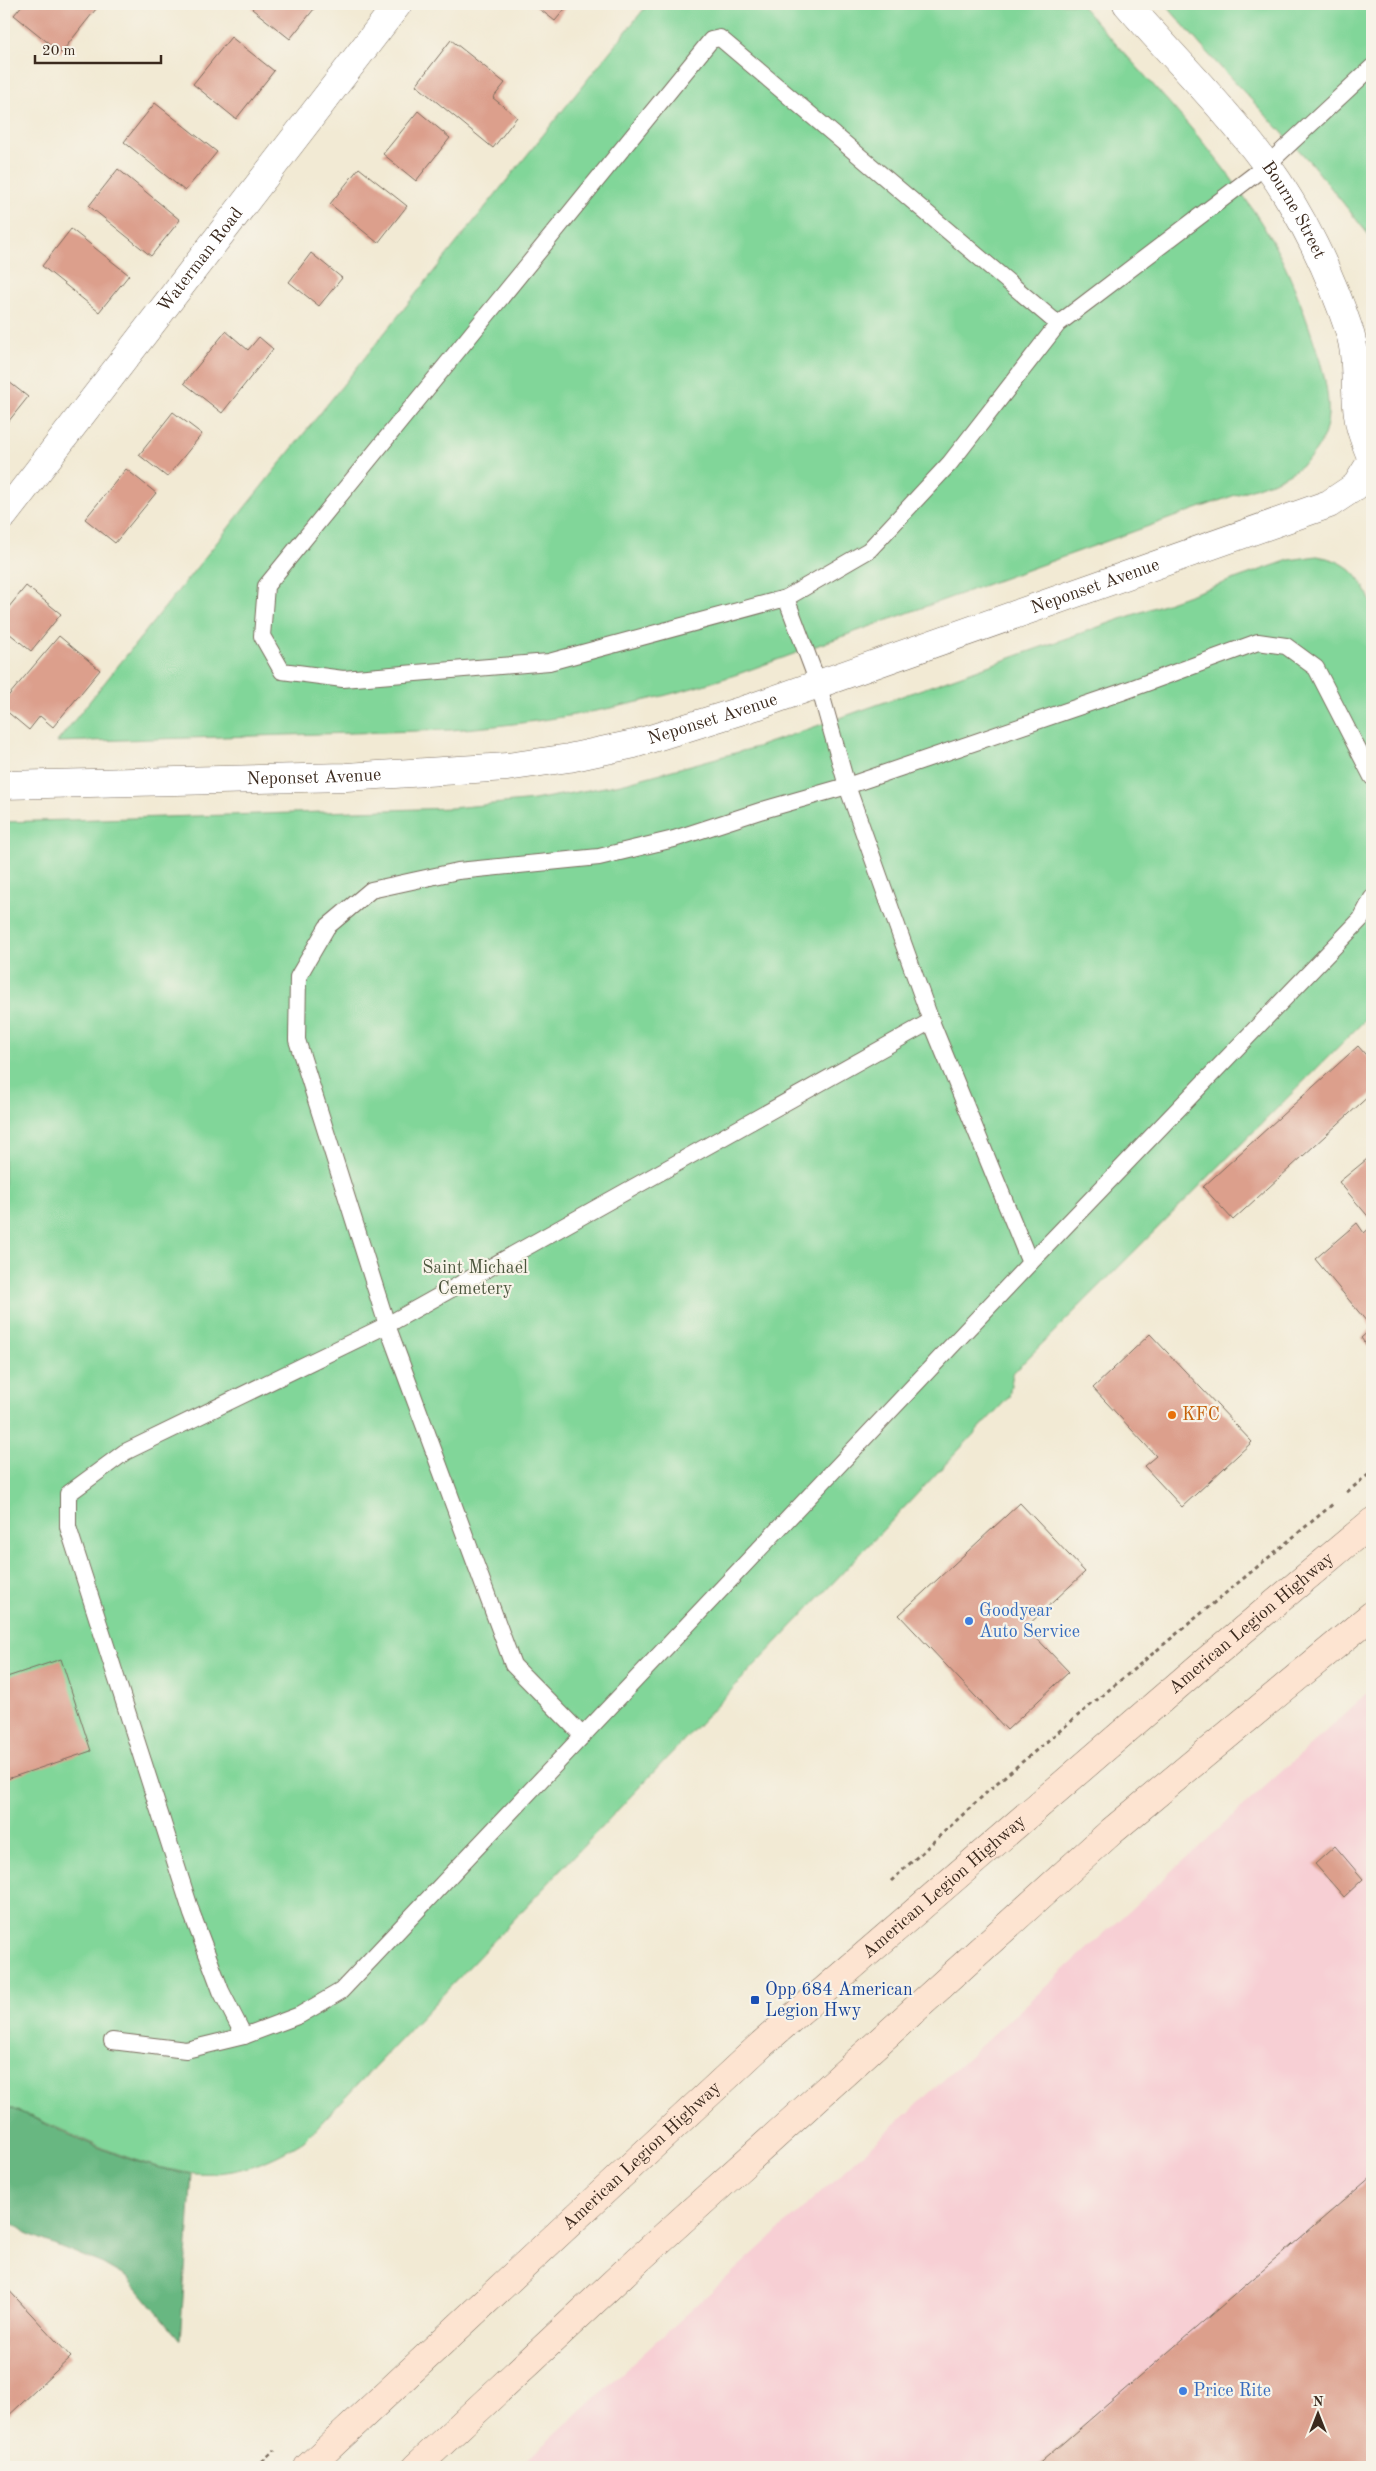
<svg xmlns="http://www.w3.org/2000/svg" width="1376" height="2471" viewBox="0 0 1376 2471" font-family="'Old Standard TT',serif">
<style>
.built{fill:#f7cfd4}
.green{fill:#81d699;stroke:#5e805c}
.forest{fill:#68b781;stroke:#527050}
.building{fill:#dc9f8c}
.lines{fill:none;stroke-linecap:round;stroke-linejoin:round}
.lane-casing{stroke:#7b6d5e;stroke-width:18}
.street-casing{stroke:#7b6d5e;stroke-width:29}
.secondary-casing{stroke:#7b6d5e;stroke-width:29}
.path{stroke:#7b6d5e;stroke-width:3;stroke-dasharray:4 4;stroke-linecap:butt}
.lane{stroke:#fff;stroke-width:16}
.street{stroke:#fff;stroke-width:28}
.secondary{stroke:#fde4d1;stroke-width:28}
.food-dot{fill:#e8710a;stroke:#f7f3e8;stroke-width:2}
.shop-dot{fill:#3f7fe0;stroke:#f7f3e8;stroke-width:2}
.transit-dot{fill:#1a4fb4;stroke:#f7f3e8;stroke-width:2}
.labels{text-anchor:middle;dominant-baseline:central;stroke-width:4.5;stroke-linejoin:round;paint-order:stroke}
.street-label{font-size:18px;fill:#3b2a1e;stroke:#f7f3e8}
.park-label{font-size:18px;fill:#4c553d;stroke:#f7f3e8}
.food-label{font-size:18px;fill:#c56008;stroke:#f7f3e8;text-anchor:start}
.shop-label{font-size:18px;fill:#366cbe;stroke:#f7f3e8;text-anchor:start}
.transit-label{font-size:18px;fill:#164399;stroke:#f7f3e8;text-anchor:start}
</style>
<rect width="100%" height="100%" fill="#f7f3e8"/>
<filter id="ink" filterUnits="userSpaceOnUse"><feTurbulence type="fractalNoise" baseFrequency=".02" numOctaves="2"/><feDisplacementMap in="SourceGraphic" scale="10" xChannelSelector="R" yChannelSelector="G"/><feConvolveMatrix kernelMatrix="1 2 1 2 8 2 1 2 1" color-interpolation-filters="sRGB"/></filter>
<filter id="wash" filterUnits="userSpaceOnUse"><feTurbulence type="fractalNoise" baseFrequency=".0096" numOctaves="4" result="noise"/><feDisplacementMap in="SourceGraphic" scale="20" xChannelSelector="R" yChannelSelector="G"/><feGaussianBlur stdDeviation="1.12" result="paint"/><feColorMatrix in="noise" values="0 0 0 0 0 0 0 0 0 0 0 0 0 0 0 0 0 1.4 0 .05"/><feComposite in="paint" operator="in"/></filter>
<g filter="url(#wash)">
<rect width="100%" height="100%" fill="#f2ead4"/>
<polygon class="built" points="1372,1689 1372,2467 519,2467"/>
<g class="green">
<path d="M648,4H1080C1146,79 1223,154 1272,241C1290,273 1303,308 1314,342C1334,401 1342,453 1274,481L738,674C644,705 549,723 450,730L57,742Z"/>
<polygon points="1165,4 1372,4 1372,239 1311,163 1210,56"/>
<path d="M1317,556C1349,561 1361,576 1372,605V1013L1013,1373L1009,1397L304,2141C226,2190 172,2177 91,2143C62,2130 33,2117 4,2105V822L452,808L534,800L621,784L757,747L1289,560Z"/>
</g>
<path class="forest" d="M4,2105C64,2131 126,2166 192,2174L180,2340L129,2279L103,2264L26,2233L4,2216Z"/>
<g id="blocks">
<g class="building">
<polygon points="23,4 100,4 61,53 14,15"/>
<polygon points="256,4 318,4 290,39 252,9"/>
<polygon points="533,4 569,4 555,21"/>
<polygon points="231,37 274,71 236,119 193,84"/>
<polygon points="451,40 505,83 493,98 517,117 493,148 416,85"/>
<polygon points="155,103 217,152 185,191 124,142"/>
<polygon points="418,111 450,138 416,181 383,154"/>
<polygon points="359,168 407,206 378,243 330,204"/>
<polygon points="118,169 180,220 151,256 89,206"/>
<polygon points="71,229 129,275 99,312 42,266"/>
<polygon points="311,253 342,278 319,306 289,282"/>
<polygon points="226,331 248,350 259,337 273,349 222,413 184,383"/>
<polygon points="4,378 28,397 4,427"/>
<polygon points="173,412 202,434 167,477 139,455"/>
<polygon points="126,469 156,493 115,543 85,519"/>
<polygon points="26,586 61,614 31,651 4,629 4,613"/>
<polygon points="59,636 100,670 53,727 40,716 29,730 4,709 4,701"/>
<polygon points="1358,1046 1372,1062 1372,1093 1233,1220 1203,1187"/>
<polygon points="1372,1155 1372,1221 1339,1182"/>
<polygon points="1357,1223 1364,1233 1372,1226 1372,1328 1315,1259"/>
<polygon points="1372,1328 1372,1352 1361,1338"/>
<polygon points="1150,1334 1252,1442 1182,1507 1144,1466 1156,1456 1093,1388"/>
<polygon points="1020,1503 1085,1572 1026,1627 1069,1672 1007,1730 899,1615"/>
<polygon points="61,1659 91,1751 4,1780 4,1678"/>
<polygon points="1335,1846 1363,1879 1344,1897 1315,1864"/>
<polygon points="1372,2176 1372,2467 1035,2467"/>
<polygon points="4,2285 71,2357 4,2420"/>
</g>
</g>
</g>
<g filter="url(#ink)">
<use href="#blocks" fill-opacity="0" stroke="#7b6d5e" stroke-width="1"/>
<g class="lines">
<g class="lane-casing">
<g id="lane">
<polyline points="1058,324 720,38 711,40 266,586 262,636 282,671 343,679 549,662 786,598 869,550 950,463 1058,324 1267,165 1372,67"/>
<polyline points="786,598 818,683 847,786 931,1021 1030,1263"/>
<polyline points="931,1021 387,1325 125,1452 68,1494 68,1527 192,1914 221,1991 244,2036 300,2015 341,1991 1030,1263 1361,919 1372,898"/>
<polyline points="583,1736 513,1665 387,1325 297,1040 298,977 327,927 371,890 458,871 599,857 674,839 763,810 847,786 1122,692 1258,642 1286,646 1316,668 1372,777"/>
<polyline points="112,2041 186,2050 244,2036"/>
</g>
</g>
<g class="street-casing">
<g id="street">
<path id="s1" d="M1127,4C1173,57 1225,108 1266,164C1301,212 1331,275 1349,330C1359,360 1353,391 1359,421C1361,434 1368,448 1372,460"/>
<path id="s2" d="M4,515L398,4"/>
<path id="s3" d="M4,785L346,777L507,767L569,758L634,744L756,706L1329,504L1356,486L1372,460"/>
</g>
</g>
<g class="secondary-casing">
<g id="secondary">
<path id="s4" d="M308,2467L762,2044L1199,1667L1372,1522"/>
<polyline points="416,2467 638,2260 1112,1831 1372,1615"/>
</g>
</g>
<g class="path">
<polyline points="1347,1492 1372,1472"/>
<polyline points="891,1881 998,1782 1333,1504"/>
<polyline points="256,2467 275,2450"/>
</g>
<use href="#lane" class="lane"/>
<use href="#street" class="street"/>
<use href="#secondary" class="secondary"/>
</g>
</g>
<circle class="food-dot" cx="1172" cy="1415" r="5"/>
<g class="shop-dot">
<circle cx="969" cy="1621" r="5"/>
<circle cx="1183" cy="2391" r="5"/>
</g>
<rect class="transit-dot" x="750" y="1995" width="10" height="10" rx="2.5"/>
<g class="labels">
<g class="street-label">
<text stroke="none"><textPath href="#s1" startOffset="266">Bourne Street</textPath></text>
<text stroke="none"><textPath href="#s2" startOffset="322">Waterman Road</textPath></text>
<text stroke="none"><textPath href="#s3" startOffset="1120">Neponset Avenue</textPath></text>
<text stroke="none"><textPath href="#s3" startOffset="715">Neponset Avenue</textPath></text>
<text stroke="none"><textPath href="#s3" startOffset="310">Neponset Avenue</textPath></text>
<text stroke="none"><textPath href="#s4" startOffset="1266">American Legion Highway</textPath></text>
<text stroke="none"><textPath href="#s4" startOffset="861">American Legion Highway</textPath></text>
<text stroke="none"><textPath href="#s4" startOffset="456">American Legion Highway</textPath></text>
</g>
<g class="park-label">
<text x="475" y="1268">Saint Michael<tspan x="475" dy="21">Cemetery</tspan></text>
</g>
<g class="food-label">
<text x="1182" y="1415">KFC</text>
</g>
<g class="shop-label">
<text x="979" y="1611">Goodyear<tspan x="979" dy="21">Auto Service</tspan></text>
<text x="1193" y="2391">Price Rite</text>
</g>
<g class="transit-label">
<text x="765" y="1990">Opp 684 American<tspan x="765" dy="21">Legion Hwy</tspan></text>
</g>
</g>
<rect width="1376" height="2471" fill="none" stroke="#f7f3e8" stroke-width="20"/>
<g transform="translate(1318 2414)" stroke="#f7f3e8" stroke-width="4" paint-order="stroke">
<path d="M0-4L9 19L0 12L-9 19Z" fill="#3b2a1e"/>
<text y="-8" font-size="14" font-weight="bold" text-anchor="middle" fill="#3b2a1e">N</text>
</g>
<path d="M35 55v8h126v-8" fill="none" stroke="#3b2a1e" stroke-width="2.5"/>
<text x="42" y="55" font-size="15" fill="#3b2a1e" stroke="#f7f3e8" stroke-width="4" paint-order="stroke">20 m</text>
</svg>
